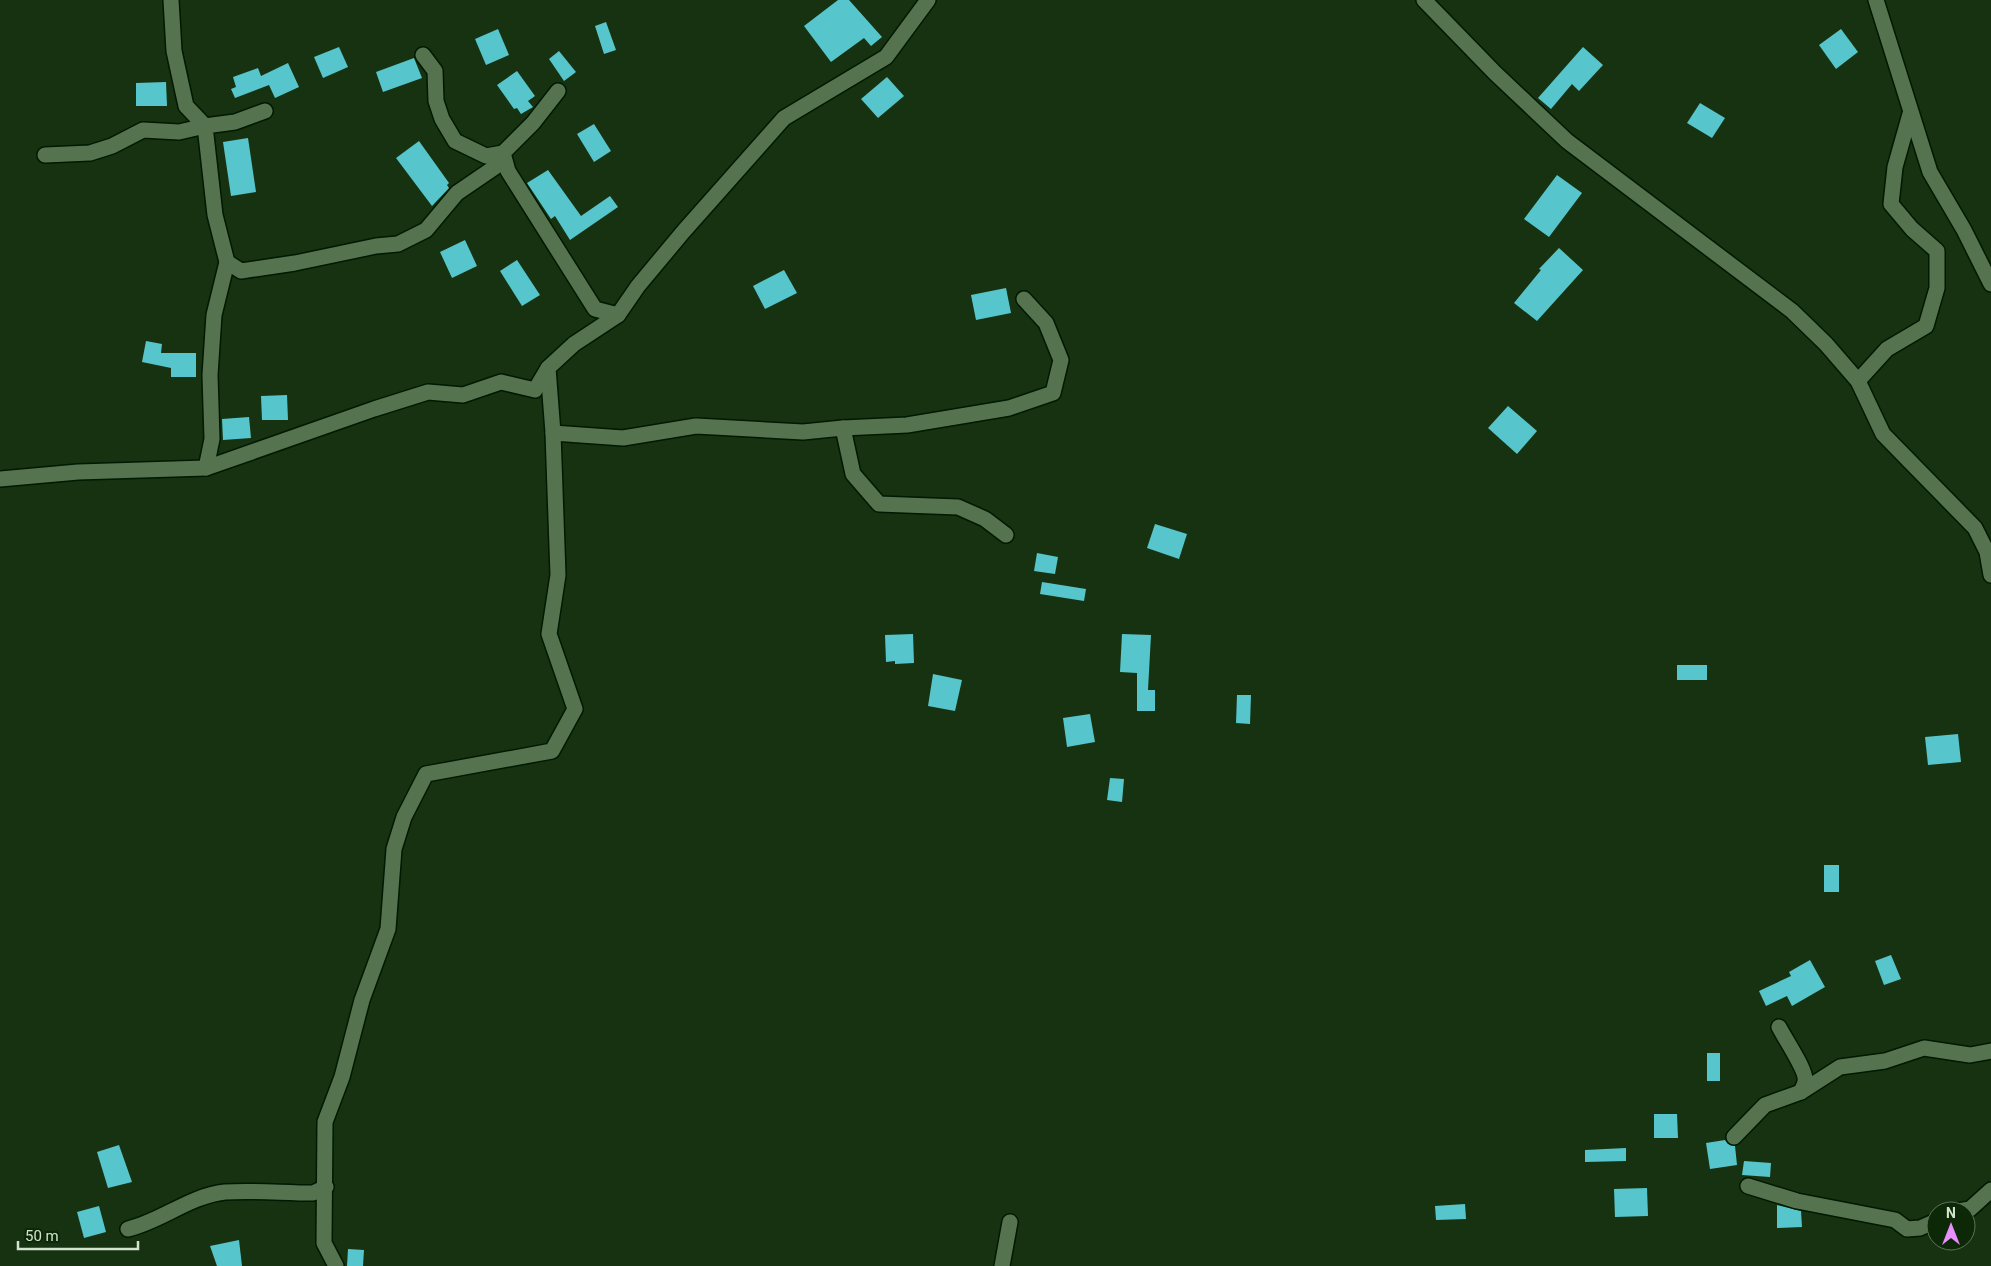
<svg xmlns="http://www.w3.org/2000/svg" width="1991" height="1266" viewBox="0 0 1991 1266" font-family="Roboto,sans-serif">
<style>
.building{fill:#56c6cc}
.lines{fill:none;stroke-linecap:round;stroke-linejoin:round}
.minor-casing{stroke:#011900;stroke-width:18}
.minor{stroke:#56734f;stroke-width:15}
</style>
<rect width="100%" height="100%" fill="#173211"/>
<g class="building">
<polygon points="838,0 849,0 882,37 871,46 864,38 831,62 804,26"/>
<polygon points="606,22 616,50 604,54 595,26"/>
<polygon points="498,29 509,55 486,65 475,39"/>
<polygon points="1841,29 1858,52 1836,69 1819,45"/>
<polygon points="339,47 348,67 323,78 314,57"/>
<polygon points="1583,47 1603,65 1579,91 1572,84 1551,109 1538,98"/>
<polygon points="559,51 576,72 564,81 549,59"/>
<polygon points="414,58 422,78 383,92 376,72"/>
<polygon points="288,63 299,87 275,98 269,85 235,98 231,89 236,87 233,77 258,68 261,76"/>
<polygon points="517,71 535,96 528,101 533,107 521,114 517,108 514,109 497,85"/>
<polygon points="887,77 904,96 878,118 861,99"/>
<polygon points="166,82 167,106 136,106 136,83"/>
<polygon points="1700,103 1725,118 1712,138 1687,123"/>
<polygon points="594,124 611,151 594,162 577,134"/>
<polygon points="248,138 256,192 231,196 223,142"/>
<polygon points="419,141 449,183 447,185 449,188 432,206 396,158"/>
<polygon points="548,170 581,216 610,196 618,207 570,240 555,216 551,219 527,183"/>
<polygon points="1557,175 1582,193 1549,237 1524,219"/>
<polygon points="465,240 477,266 452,278 440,252"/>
<polygon points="1559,248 1583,270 1537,321 1514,303 1541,270 1539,269"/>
<polygon points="517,260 540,295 522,306 500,271"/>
<polygon points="784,270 797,293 765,309 753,286"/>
<polygon points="1006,288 1011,313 976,320 971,295"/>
<polygon points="146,341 162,344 161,353 196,353 196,377 171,377 171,368 142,362"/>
<polygon points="287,395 288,420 262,420 261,396"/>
<polygon points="1508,406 1537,431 1517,454 1488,428"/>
<polygon points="249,417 251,438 223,440 222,419"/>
<polygon points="1155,524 1187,534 1179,559 1147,548"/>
<polygon points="1037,553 1058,557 1055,574 1034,571"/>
<polygon points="1042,582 1086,589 1084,601 1040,594"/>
<polygon points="913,634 914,663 895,664 895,661 886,662 885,635"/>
<polygon points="1122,634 1151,635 1148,690 1155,690 1155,711 1137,711 1137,673 1120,672"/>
<rect x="1677" y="665" width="30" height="15"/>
<polygon points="933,674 962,680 955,711 928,706"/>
<polygon points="1237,695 1251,695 1250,724 1236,723"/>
<polygon points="1090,714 1095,742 1067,747 1063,718"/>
<polygon points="1958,734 1961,762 1928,765 1925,737"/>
<polygon points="1110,778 1124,779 1122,802 1107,800"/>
<rect x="1824" y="865" width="15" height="27"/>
<polygon points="1891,955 1901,979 1884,985 1875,961"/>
<polygon points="1810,960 1825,987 1792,1006 1787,996 1766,1006 1759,991 1791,976 1789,972"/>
<rect x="1707" y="1053" width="13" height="28"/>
<polygon points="1654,1114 1677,1114 1678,1138 1654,1138"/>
<polygon points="1725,1140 1728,1144 1735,1146 1737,1165 1710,1169 1706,1143"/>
<polygon points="119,1145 132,1182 108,1188 97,1152"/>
<polygon points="1626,1148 1626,1161 1585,1162 1585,1150"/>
<polygon points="1744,1161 1771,1163 1770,1177 1742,1175"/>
<polygon points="1647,1188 1648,1216 1615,1217 1614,1189"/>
<polygon points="1465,1204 1466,1219 1436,1220 1435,1206"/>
<polygon points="1777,1205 1801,1211 1802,1227 1777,1228"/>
<polygon points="99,1206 106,1232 84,1238 77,1212"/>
<polygon points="239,1240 242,1266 217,1266 210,1246"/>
<polygon points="348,1249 364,1250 363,1266 347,1266"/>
</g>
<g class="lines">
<g class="minor-casing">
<g id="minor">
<polyline points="928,0 886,57 784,118 683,232 638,286 618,315 574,344 548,368 553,433 623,438 696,426 803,432 843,428 853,474 879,504 958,507 985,519 1006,535"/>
<polyline points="1424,0 1495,73 1567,141 1792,311 1826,344 1858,381 1883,434 1975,528 1987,552 1991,575"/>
<polyline points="1876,0 1930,172 1964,230 1991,284"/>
<polyline points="558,91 533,123 503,153 508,171 595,309 618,315"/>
<polyline points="45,155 90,153 112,146 143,130 179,132 205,126 186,106 174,51 171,0"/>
<polyline points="227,262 241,271 295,263 376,246 398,244 426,230 457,193 498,165 503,153 486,156 455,141 442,119 436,101 435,71 423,55"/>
<polyline points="1858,381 1887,349 1926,326 1937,288 1937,251 1912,229 1891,204 1895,167 1910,114"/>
<polyline points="843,428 907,425 1009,408 1053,393 1061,360 1046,323 1024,299"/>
<polyline points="206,468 212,439 210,375 214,315 227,262 215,215 205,126 235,122 265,111"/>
<polyline points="0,479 78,472 206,468 374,409 428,392 463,395 501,382 535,390 548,368"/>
<path d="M1779,1027C1785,1039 1807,1071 1805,1081C1805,1084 1802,1089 1801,1092"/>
<polyline points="1734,1137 1765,1105 1801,1092 1840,1067 1885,1061 1924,1048 1970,1055 1991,1051"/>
<polyline points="1748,1186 1797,1201 1895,1220 1907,1229 1920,1228 1936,1221"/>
<polyline points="1958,1211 1970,1209 1991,1190"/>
<path d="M128,1229C162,1221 189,1196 225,1192C253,1190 284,1193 313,1193L326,1187"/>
<polyline points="336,1266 324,1243 325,1122 342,1077 362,1000 388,929 394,849 404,817 426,774 552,751 575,709 549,634 558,575 553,433"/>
<polyline points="1002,1266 1010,1222"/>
</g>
</g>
<use href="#minor" class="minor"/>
</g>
<g transform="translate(1951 1226)"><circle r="24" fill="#0d2807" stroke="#5c7357"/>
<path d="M0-4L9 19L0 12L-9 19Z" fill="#e98efe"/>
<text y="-8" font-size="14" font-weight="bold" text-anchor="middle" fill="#d2e3ce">N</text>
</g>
<path d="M18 1241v8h120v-8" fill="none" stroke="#d2e3ce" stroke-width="2.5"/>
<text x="25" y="1241" font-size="15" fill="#d2e3ce" stroke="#0d2807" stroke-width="4" paint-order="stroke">50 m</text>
</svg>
